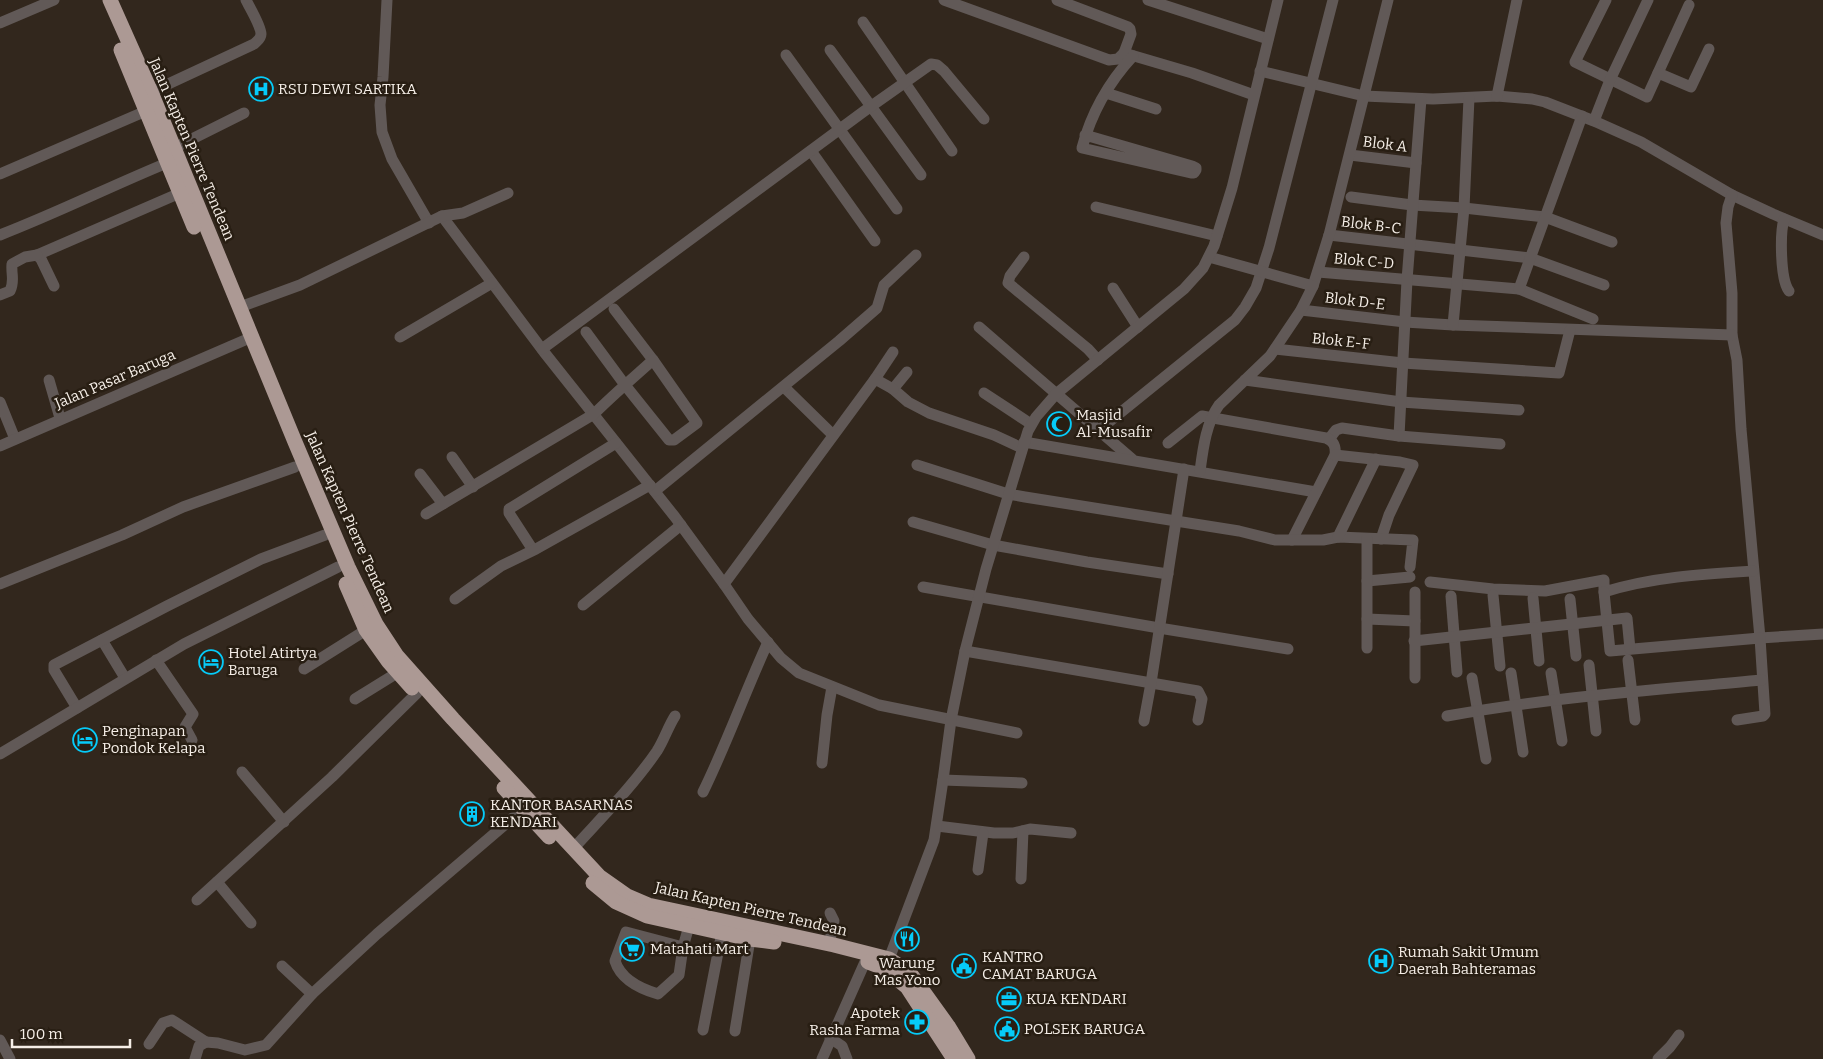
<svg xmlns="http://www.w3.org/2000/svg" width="1823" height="1059" viewBox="0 0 1823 1059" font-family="Bitter,serif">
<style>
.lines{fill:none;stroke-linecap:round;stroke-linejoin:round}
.minor{stroke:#615957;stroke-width:11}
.highway{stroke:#ac9994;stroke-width:15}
.labels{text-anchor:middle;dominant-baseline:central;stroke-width:5;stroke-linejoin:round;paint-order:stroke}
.poi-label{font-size:15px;fill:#f5eee7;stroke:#281e13;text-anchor:start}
.street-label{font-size:15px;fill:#f5eee7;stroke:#281e13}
</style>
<rect width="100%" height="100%" fill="#32271d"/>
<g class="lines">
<g class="minor">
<polyline points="387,0 383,77 380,105 382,132 392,159 429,223"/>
<polyline points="944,0 1109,60 1118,59 1124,53"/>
<polyline points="1057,0 1128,27 1130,29 1131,34 1124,53 1192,73 1254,95"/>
<polyline points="1148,0 1268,39"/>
<polyline points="1606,0 1575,62 1647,97 1689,5"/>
<polyline points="863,22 952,151"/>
<polyline points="0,23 54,0"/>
<polyline points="830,50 921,175"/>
<polyline points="786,55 897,209"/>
<polyline points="1260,71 1364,96 1433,99 1497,96 1532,99 1545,102 1594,121 1641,142 1732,195 1773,214 1823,235"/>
<polyline points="1658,73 1691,87 1709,49"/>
<path d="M151,92L254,44C257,41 261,39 261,34C261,26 250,8 246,0"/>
<polyline points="1106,93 1156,109"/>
<polyline points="1497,96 1517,0"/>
<polyline points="1594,121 1610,80 1648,0"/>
<path d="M1085,135L1192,166L1196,168V170L1194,173H1191L1082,148C1091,114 1109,82 1133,56"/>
<polyline points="174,148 244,113"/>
<polyline points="811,151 875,241"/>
<polyline points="1350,155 1416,163"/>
<polyline points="0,174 146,111"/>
<polyline points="1732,195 1728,207 1726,223 1732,293 1732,335 1737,360 1741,429 1760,638 1823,634"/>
<polyline points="1351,197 1412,205 1464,208 1545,217 1612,242"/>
<polyline points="1096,207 1217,236"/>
<polyline points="442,216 544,352 675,517 724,584 748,619 781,658 799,673 879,705 1017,733"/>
<path d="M1784,219C1780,233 1780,279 1789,291"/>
<path d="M0,235C57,213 111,186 167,163"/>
<polyline points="1329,235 1530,258 1604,285"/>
<polyline points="1024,257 1010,276 1008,283 1088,349 1098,360"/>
<polyline points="1318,272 1519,289 1593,319"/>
<polyline points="54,286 41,259 37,255 180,193"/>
<polyline points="1313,286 1329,235 1388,0"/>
<polyline points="1113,288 1138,327"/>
<polyline points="1519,289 1582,116"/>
<path d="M0,295L10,291C15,281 11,275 12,264L25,257L37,255"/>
<polyline points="240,307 300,285 442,216 463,213 508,193"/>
<polyline points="614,309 653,360"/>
<polyline points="1301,310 1405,322 1453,325 1732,335"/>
<polyline points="1453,325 1464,208 1469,98"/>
<polyline points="979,327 1132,459"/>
<polyline points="400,337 492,283"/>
<polyline points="542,349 863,112 931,64 937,65 944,71 984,119"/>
<polyline points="1275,349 1403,363 1559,373 1570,330"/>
<polyline points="907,372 893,389 908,402 929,413 994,435 1022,448"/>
<polyline points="875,379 893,352"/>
<polyline points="49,380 60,418"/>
<polyline points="1245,380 1401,402 1519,410"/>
<polyline points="784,387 833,435"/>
<polyline points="984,393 1031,424"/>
<polyline points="0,402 15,439"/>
<polyline points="1099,430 1235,320 1245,307 1256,288 1269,248 1333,0"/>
<polyline points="1399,436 1407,280 1421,99"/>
<polyline points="1329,439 1336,430 1342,428 1399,436 1500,444"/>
<polyline points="1024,442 1316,492"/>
<path d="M1168,443L1202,416L1326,438C1334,441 1336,447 1335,455L1292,540"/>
<polyline points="0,446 252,337"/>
<polyline points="1335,455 1400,462 1413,465 1389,515 1381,539"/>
<polyline points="452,457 473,487"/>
<polyline points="917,465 1008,494 1025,497 1239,531 1275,540 1323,540 1338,537 1413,540 1410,567"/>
<path d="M1200,471C1203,449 1206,423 1219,405L1270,356L1301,310L1313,286L1209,257"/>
<polyline points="420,474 443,504"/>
<polyline points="655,491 839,341 877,308 884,285 916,255"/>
<path d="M426,514L594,414C613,395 633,378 653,360L697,423L674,440H669L625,385L586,332"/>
<polyline points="913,522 993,545 1087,562 1168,574"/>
<polyline points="1338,537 1376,459"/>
<polyline points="533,550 509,513 509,509 616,443"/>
<polyline points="1367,581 1410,577"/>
<path d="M1430,582L1493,589L1545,591L1604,580V592C1652,577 1704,574 1753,571"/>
<polyline points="0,584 122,535 183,507 295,467"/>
<polyline points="724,584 875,379 893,389"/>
<polyline points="923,587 1159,628 1288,649"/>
<polyline points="1604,592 1610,651 1760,638 1765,714 1763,716 1737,720"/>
<polyline points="1493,595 1500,666"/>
<polyline points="1451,596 1457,672"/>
<polyline points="1533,598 1539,661"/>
<polyline points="455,599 501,566 536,549 650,485"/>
<polyline points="1570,599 1576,656"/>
<polyline points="583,605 681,525"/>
<polyline points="1367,619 1415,621"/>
<polyline points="102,640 125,678"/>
<polyline points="1414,641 1627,618 1630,649"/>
<polyline points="1367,648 1367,539"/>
<polyline points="965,651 1198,691 1202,699 1198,720"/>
<polyline points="156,660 193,714 185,727 192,740"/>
<polyline points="1628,660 1635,720"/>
<polyline points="1589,665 1596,731"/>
<polyline points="304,669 366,630"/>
<polyline points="1511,673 1523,752"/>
<polyline points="1551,673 1562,741"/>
<polyline points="1415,678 1415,592"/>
<polyline points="1472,678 1486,759"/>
<polyline points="355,699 397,673"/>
<polyline points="77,708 54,670 54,665 167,606 261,559 325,535"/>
<path d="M1447,716C1551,697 1657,690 1762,680"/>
<polyline points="1144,721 1151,683 1184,469"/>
<polyline points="0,754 184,644 338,567"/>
<polyline points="822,763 827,715 832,687"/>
<polyline points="242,772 284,822"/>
<polyline points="943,780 1022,783"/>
<path d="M703,792C727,743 745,692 768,642"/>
<polyline points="937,826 994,833 1013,833 1030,829 1071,833"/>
<path d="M573,849C602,817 633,786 657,751C664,740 668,727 675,716"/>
<polyline points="978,870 983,833"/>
<polyline points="1021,879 1023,831"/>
<polyline points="217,882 251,923"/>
<polyline points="197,900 332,777 417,693"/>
<polyline points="829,945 834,921 830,913"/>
<path d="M683,947L626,932L615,961C621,980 641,989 658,994L679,975L683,947L689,926"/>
<polyline points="889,959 934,840 943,780 951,720 965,651 986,569 1028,431 1036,417 1056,394 1184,289 1203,268 1214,246 1232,188 1278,0"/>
<polyline points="282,966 312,994"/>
<polyline points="703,1030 722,932"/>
<polyline points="735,1031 750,939"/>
<polyline points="830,1038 842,1046 847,1059"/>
<polyline points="0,1040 10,1059"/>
<polyline points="149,1044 163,1023 172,1020 206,1042"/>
<polyline points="195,1059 199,1046 206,1042 218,1043 245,1050 266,1045 312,994 377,934 522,810"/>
<polyline points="822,1059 865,962"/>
<polyline points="1658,1059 1670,1047 1679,1035"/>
</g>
<g class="highway">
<polyline points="110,0 151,92 295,442 348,567 376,624 397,656 453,719 600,877 627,896 648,905 834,945 889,959 910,973 948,1026 968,1059"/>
<polyline points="121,50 194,227"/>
<polyline points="346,584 366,630 388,661 412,688"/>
<polyline points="504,788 549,837"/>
<polyline points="593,883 616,902 647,916 750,939 774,942"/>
<polyline points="868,962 884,968 907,987 954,1059"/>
</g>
</g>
<defs>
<g id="hospital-ring" transform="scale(1.25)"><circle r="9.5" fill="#281e13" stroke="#06cbf9" stroke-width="1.5"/><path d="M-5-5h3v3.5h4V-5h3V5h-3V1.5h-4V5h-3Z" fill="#06cbf9"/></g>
<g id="mosque-ring" transform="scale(1.25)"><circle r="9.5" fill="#281e13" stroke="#06cbf9" stroke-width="1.5"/><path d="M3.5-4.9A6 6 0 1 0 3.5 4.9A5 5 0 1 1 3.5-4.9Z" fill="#06cbf9"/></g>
<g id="hotel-ring" transform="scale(1.25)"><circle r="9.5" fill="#281e13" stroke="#06cbf9" stroke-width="1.5"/><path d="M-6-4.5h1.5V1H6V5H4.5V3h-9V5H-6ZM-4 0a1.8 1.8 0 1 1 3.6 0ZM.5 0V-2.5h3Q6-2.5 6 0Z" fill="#06cbf9"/></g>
<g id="building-ring" transform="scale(1.25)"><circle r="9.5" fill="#281e13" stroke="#06cbf9" stroke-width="1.5"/><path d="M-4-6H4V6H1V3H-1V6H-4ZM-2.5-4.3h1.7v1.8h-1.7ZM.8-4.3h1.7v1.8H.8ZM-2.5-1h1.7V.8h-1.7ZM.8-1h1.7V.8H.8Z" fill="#06cbf9"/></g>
<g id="restaurant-ring" transform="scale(1.25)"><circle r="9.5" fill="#281e13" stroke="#06cbf9" stroke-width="1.5"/><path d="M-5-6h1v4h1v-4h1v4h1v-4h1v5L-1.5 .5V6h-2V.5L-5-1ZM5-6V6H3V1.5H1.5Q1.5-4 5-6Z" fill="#06cbf9"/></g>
<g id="supermarket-ring" transform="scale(1.25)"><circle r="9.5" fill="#281e13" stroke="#06cbf9" stroke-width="1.5"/><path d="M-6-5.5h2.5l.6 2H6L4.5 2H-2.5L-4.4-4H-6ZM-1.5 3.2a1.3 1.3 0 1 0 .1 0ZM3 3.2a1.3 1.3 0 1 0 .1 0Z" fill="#06cbf9"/></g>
<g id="civic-ring" transform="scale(1.25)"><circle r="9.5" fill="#281e13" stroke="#06cbf9" stroke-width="1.5"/><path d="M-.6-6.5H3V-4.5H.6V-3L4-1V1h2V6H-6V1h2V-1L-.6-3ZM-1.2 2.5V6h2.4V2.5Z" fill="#06cbf9"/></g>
<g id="office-ring" transform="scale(1.25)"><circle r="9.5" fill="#281e13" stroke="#06cbf9" stroke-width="1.5"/><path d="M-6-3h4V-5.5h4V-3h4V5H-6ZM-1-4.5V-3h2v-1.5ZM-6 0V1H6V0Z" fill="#06cbf9"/></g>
<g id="pharmacy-ring" transform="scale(1.25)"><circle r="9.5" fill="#281e13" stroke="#06cbf9" stroke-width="1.5"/><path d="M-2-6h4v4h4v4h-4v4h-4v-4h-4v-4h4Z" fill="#06cbf9"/></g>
</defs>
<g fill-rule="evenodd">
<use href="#hospital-ring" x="261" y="89"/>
<use href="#mosque-ring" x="1059" y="424"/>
<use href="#hotel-ring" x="211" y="662"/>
<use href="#hotel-ring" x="85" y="740"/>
<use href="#building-ring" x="472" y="814"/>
<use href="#restaurant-ring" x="907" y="939"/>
<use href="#supermarket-ring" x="632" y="949"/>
<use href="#hospital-ring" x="1381" y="961"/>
<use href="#civic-ring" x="964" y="966"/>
<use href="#office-ring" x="1009" y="999"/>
<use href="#pharmacy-ring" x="917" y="1022"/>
<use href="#civic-ring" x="1007" y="1029"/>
</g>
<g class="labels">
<g class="poi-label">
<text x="278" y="89">RSU DEWI SARTIKA</text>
<text x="1076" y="415">Masjid<tspan x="1076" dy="17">Al-Musafir</tspan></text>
<text x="228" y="653">Hotel Atirtya<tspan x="228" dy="17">Baruga</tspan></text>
<text x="102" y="731">Penginapan<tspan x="102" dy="17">Pondok Kelapa</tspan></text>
<text x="490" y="805">KANTOR BASARNAS<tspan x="490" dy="17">KENDARI</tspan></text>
<text x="650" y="949">Matahati Mart</text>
<text x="1398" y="952">Rumah Sakit Umum<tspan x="1398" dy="17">Daerah Bahteramas</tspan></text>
<text x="982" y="957">KANTRO<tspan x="982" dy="17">CAMAT BARUGA</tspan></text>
<text x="907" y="963" text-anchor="middle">Warung<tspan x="907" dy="17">Mas Yono</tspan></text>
<text x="1026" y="999">KUA KENDARI</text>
<text x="900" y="1013" text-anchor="end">Apotek<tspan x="900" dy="17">Rasha Farma</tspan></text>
<text x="1024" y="1029">POLSEK BARUGA</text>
</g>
<g class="street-label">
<text transform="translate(1385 144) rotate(7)">Blok A</text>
<text transform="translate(192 149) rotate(67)">Jalan Kapten Pierre Tendean</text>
<text transform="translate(1371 225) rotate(7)">Blok B-C</text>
<text transform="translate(1364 261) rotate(5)">Blok C-D</text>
<text transform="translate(1355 301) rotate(7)">Blok D-E</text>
<text transform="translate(1341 341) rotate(6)">Blok E-F</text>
<text transform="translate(115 379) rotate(-23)">Jalan Pasar Baruga</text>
<text transform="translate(350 522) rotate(66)">Jalan Kapten Pierre Tendean</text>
<text transform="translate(751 909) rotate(13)">Jalan Kapten Pierre Tendean</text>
</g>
</g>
<path d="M12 1039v8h118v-8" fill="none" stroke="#f5eee7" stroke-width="2.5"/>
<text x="20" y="1039" font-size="15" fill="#f5eee7" stroke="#281e13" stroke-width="4" paint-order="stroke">100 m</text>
</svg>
